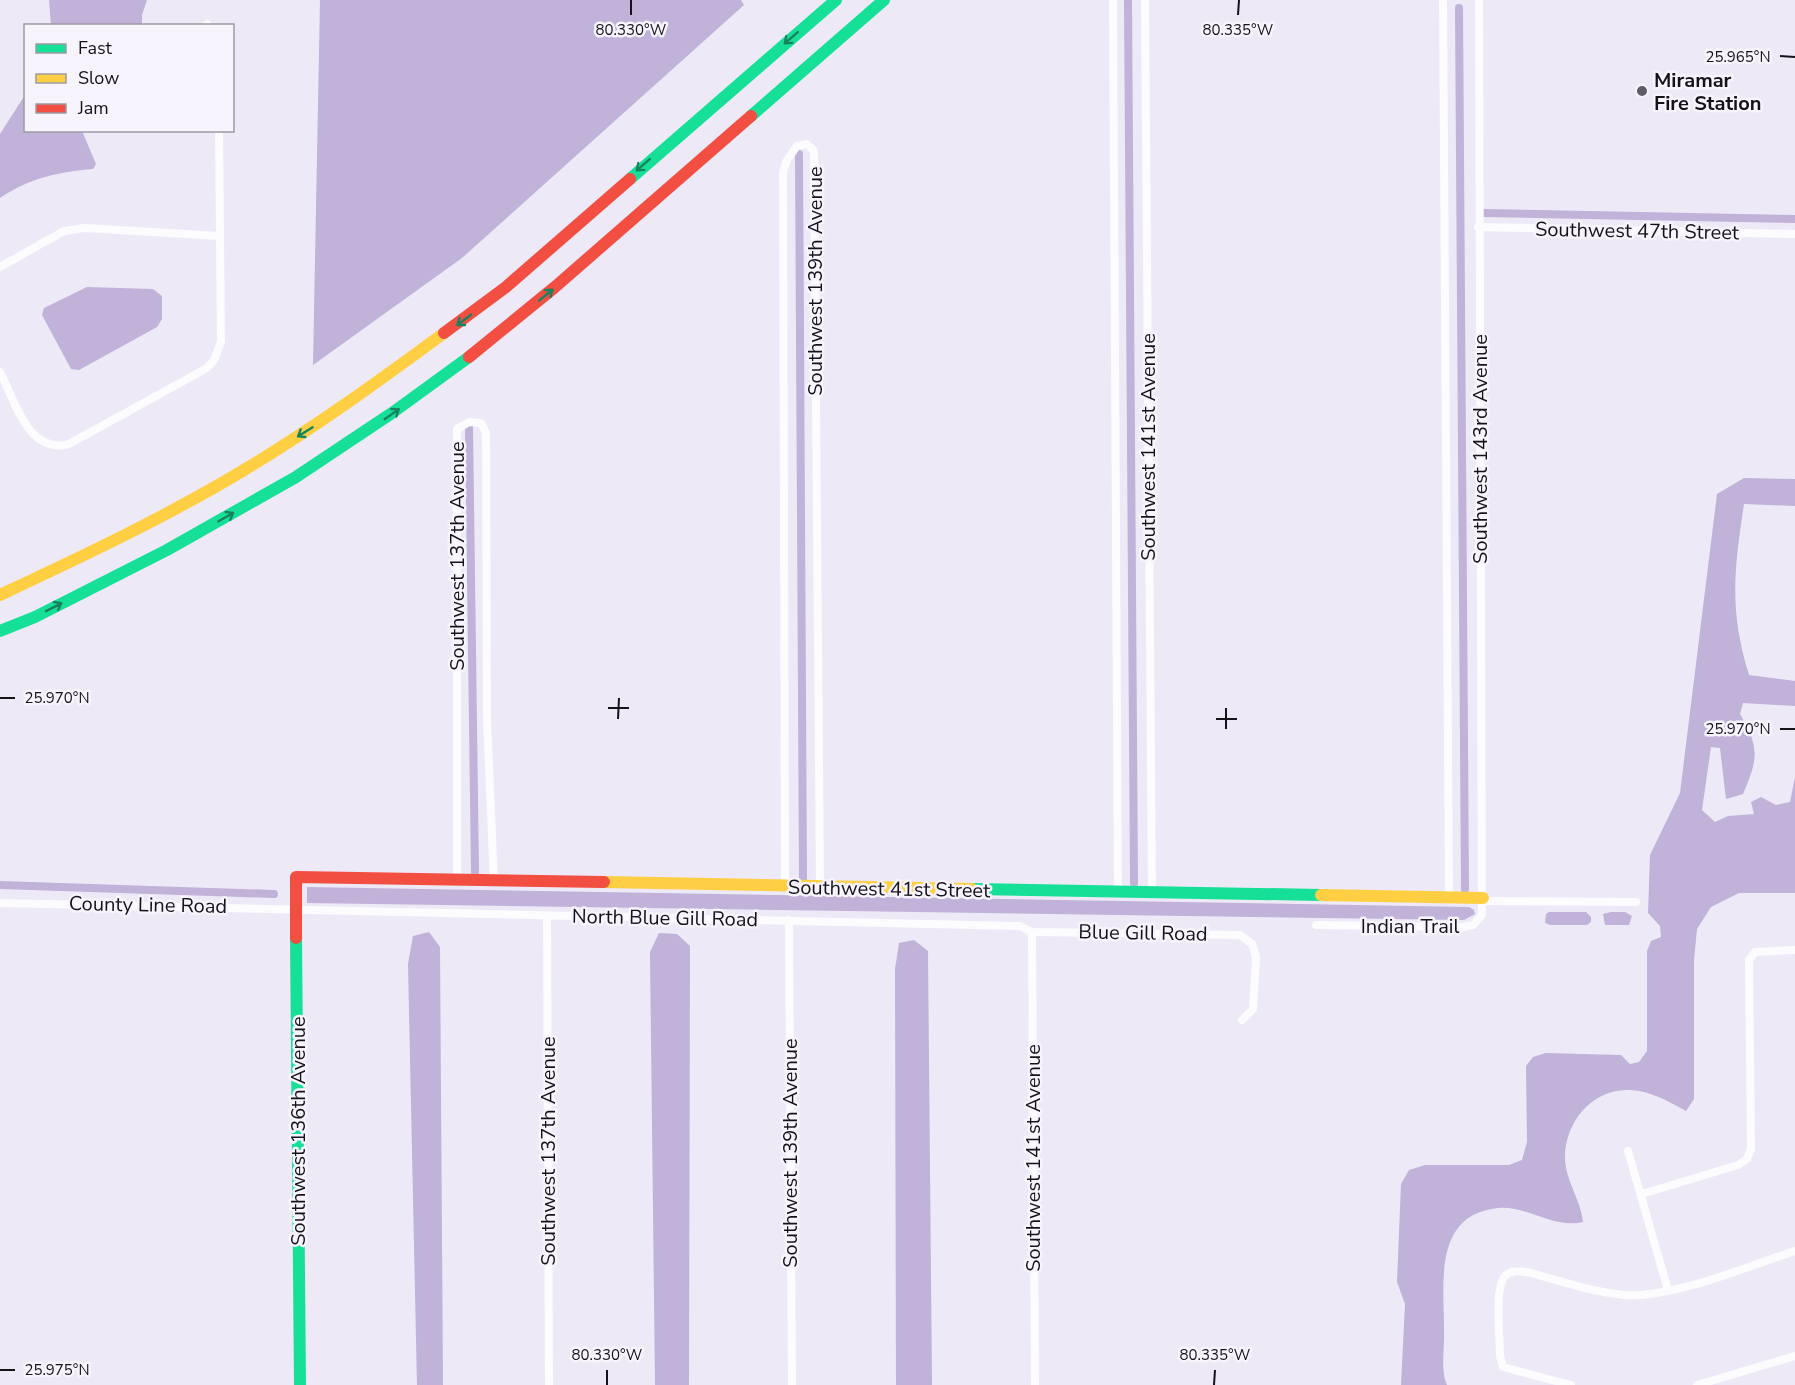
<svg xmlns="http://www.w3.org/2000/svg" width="1795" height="1385" viewBox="0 0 1795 1385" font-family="'Nunito Sans',sans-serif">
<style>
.water{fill:#c0b2d9}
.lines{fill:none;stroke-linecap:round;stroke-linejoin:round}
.canal{stroke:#c0b2d9;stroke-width:8}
.street{stroke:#fcfcfe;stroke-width:8}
.fast{stroke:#16e098;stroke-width:12}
.slow{stroke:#ffcf43;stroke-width:12}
.jam{stroke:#f24e42;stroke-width:12}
.oneway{stroke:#16835f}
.ticks{fill:none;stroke:#15121a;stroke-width:2}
.poi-dot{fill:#615d67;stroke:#f7f4fd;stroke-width:2}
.labels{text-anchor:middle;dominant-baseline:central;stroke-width:5;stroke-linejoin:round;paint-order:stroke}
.poi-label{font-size:20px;font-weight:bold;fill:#15121a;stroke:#f7f4fd;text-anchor:start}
.street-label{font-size:20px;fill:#15121a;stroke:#f7f4fd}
.ticks-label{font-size:15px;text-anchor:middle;fill:#15121a;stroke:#f7f4fd;stroke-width:5;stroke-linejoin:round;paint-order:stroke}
</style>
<rect width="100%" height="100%" fill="#ede9f6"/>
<g class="water">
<polygon points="49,0 147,0 142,15 142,25 51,26"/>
<polygon points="320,0 741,0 744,5 462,258 313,365"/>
<path d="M25,95L26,130L82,131L96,164L93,169C59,172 29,178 0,198V134Z"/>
<polygon points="87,287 153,289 162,296 162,319 157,327 79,370 71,369 42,315 44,308"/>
<path d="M1744,478L1795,479V506L1744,504C1734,570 1729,610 1749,675L1795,681V706L1743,703L1740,714C1760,748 1758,759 1743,794L1726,799L1720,748L1711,747L1702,810L1715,822L1728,816L1754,814L1751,802L1761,797L1776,805L1790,802L1795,777V893H1739L1711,907L1697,929L1694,960V1099L1686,1111C1668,1101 1651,1091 1630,1090C1592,1088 1564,1123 1565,1159C1566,1182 1581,1200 1583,1222C1553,1229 1526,1205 1498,1208C1433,1215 1444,1282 1444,1330C1445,1346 1440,1370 1447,1385H1401L1405,1304L1397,1282L1401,1184L1409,1170L1425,1165H1509L1522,1160L1527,1142L1526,1066L1533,1057L1546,1053L1621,1055L1630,1064L1639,1062L1647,1051V951L1651,941L1661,937L1660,926L1648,913L1650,855L1680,793L1717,494Z"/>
<polygon points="307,887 1469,907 1474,910 1475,914 1464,920 307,903"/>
<polygon points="1549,912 1586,912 1591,917 1591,922 1587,925 1550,925 1545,923 1546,914"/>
<polygon points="1611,912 1625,912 1632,916 1629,925 1605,925 1603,914"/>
<polygon points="429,932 440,947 443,1385 417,1385 408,964 413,936"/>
<polygon points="659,933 677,934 690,946 689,1385 655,1385 650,952"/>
<polygon points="914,940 928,951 932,1385 896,1385 895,969 899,943"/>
</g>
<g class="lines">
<g class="canal">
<polyline points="1128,0 1134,883"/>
<polyline points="1459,8 1465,889"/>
<polyline points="799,154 803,879"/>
<polyline points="1484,213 1795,219"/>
<polyline points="469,427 475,873"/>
<polyline points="0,885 274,894"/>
</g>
<g class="street">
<polyline points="1113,0 1118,892"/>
<polyline points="1145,0 1152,893"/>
<polyline points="1443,0 1449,897"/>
<polyline points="207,24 208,26"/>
<polyline points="1478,227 1795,234"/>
<polyline points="0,267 64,231 84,228 220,236"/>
<path d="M0,372C15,401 28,455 69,444L207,368L214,360L221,342L219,130"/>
<polyline points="457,881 457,429 469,422 481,423 486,433 487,720 494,882"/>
<polyline points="785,887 783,172 787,160 797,146 807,144 814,151 820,888"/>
<polyline points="1483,901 1636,902"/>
<polyline points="0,903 1020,926 1032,932 1240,935 1252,944 1256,957 1253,1009 1242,1020"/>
<polyline points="547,916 549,1385"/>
<polyline points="789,920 792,1385"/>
<polyline points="1316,925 1463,927 1473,925 1482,915 1479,0"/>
<polyline points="1032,932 1035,1385"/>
<polyline points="1628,1151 1668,1290"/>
<polyline points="1642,1194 1738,1165 1747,1159 1751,1149 1749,960 1755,952 1795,950"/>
<path d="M1571,1385L1503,1367L1500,1356C1500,1338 1494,1289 1505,1276C1511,1270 1519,1271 1527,1272C1559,1280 1594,1293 1626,1295C1674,1298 1748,1266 1795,1251"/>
<polyline points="1697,1385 1795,1356"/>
</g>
<g class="fast">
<polyline points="751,116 884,0"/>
<polyline points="630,179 836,0"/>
<polyline points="0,631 35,617 167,550 296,477 392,413 469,357"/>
<polyline points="972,889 1321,895"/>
<polyline points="296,938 300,1385"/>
</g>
<g class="slow">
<path d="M0,595C83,556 166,517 244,470C314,428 379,381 444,333"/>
<polyline points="604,882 972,889"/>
<polyline points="1321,895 1483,898"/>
</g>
<g class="jam">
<polyline points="444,333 506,287 630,179"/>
<polyline points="469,357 555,287 751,116"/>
<polyline points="296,938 296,877 604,882"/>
</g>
</g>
<defs><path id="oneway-shaft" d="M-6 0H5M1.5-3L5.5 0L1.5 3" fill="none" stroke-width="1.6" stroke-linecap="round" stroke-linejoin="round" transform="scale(1.5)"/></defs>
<g class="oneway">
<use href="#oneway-shaft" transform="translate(791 38) rotate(139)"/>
<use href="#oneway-shaft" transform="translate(643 165) rotate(139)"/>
<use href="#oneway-shaft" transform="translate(546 295) rotate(-39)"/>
<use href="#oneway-shaft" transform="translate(464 320) rotate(142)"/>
<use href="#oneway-shaft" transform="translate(392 414) rotate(-35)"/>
<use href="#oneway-shaft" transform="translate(305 432) rotate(148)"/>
<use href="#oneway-shaft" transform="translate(226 517) rotate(-30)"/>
<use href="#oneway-shaft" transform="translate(54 607) rotate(-27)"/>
</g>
<path class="ticks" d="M631,15V0M1238,15L1239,0M1780,56L1795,57M0,698H15M608,708H629M618,719L619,698M1216,719H1237M1226,729V708M1780,729H1795M0,1370H15M607,1385V1370M1214,1385L1215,1370"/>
<circle class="poi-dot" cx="1642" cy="91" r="6"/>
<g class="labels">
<g class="poi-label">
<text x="1654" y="80">Miramar<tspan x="1654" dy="23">Fire Station</tspan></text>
</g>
<g class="street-label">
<text transform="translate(1637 231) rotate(1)">Southwest 47th Street</text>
<text transform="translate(815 281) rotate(-90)">Southwest 139th Avenue</text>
<text transform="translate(1148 447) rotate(-90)">Southwest 141st Avenue</text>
<text transform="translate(1480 449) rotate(-90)">Southwest 143rd Avenue</text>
<text transform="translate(457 556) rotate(-90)">Southwest 137th Avenue</text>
<text transform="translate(889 889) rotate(1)">Southwest 41st Street</text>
<text transform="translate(148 905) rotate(1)">County Line Road</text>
<text transform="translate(665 918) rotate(1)">North Blue Gill Road</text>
<text x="1410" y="926">Indian Trail</text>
<text transform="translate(1143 933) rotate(1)">Blue Gill Road</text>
<text transform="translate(298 1131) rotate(-90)">Southwest 136th Avenue</text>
<text transform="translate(548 1151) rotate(-90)">Southwest 137th Avenue</text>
<text transform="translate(790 1153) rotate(-90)">Southwest 139th Avenue</text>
<text transform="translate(1033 1158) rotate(-90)">Southwest 141st Avenue</text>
</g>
</g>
<g class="ticks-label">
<text x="631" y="35">80.330°W</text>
<text x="1238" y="35">80.335°W</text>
<text x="1738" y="62">25.965°N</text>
<text x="57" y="703">25.970°N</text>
<text x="1738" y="734">25.970°N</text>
<text x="607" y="1360">80.330°W</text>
<text x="1215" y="1360">80.335°W</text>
<text x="57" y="1375">25.975°N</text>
</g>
<rect x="24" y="24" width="210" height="108" fill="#f7f4fd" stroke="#9d9aa2" stroke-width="1.5"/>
<rect x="36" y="44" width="30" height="9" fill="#16e098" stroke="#9d9aa2" stroke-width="1.5"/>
<text x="78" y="54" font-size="18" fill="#15121a">Fast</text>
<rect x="36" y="74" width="30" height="9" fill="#ffcf43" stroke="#9d9aa2" stroke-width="1.5"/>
<text x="78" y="84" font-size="18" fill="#15121a">Slow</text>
<rect x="36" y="104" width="30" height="9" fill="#f24e42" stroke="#9d9aa2" stroke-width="1.5"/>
<text x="78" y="114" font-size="18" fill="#15121a">Jam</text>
</svg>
